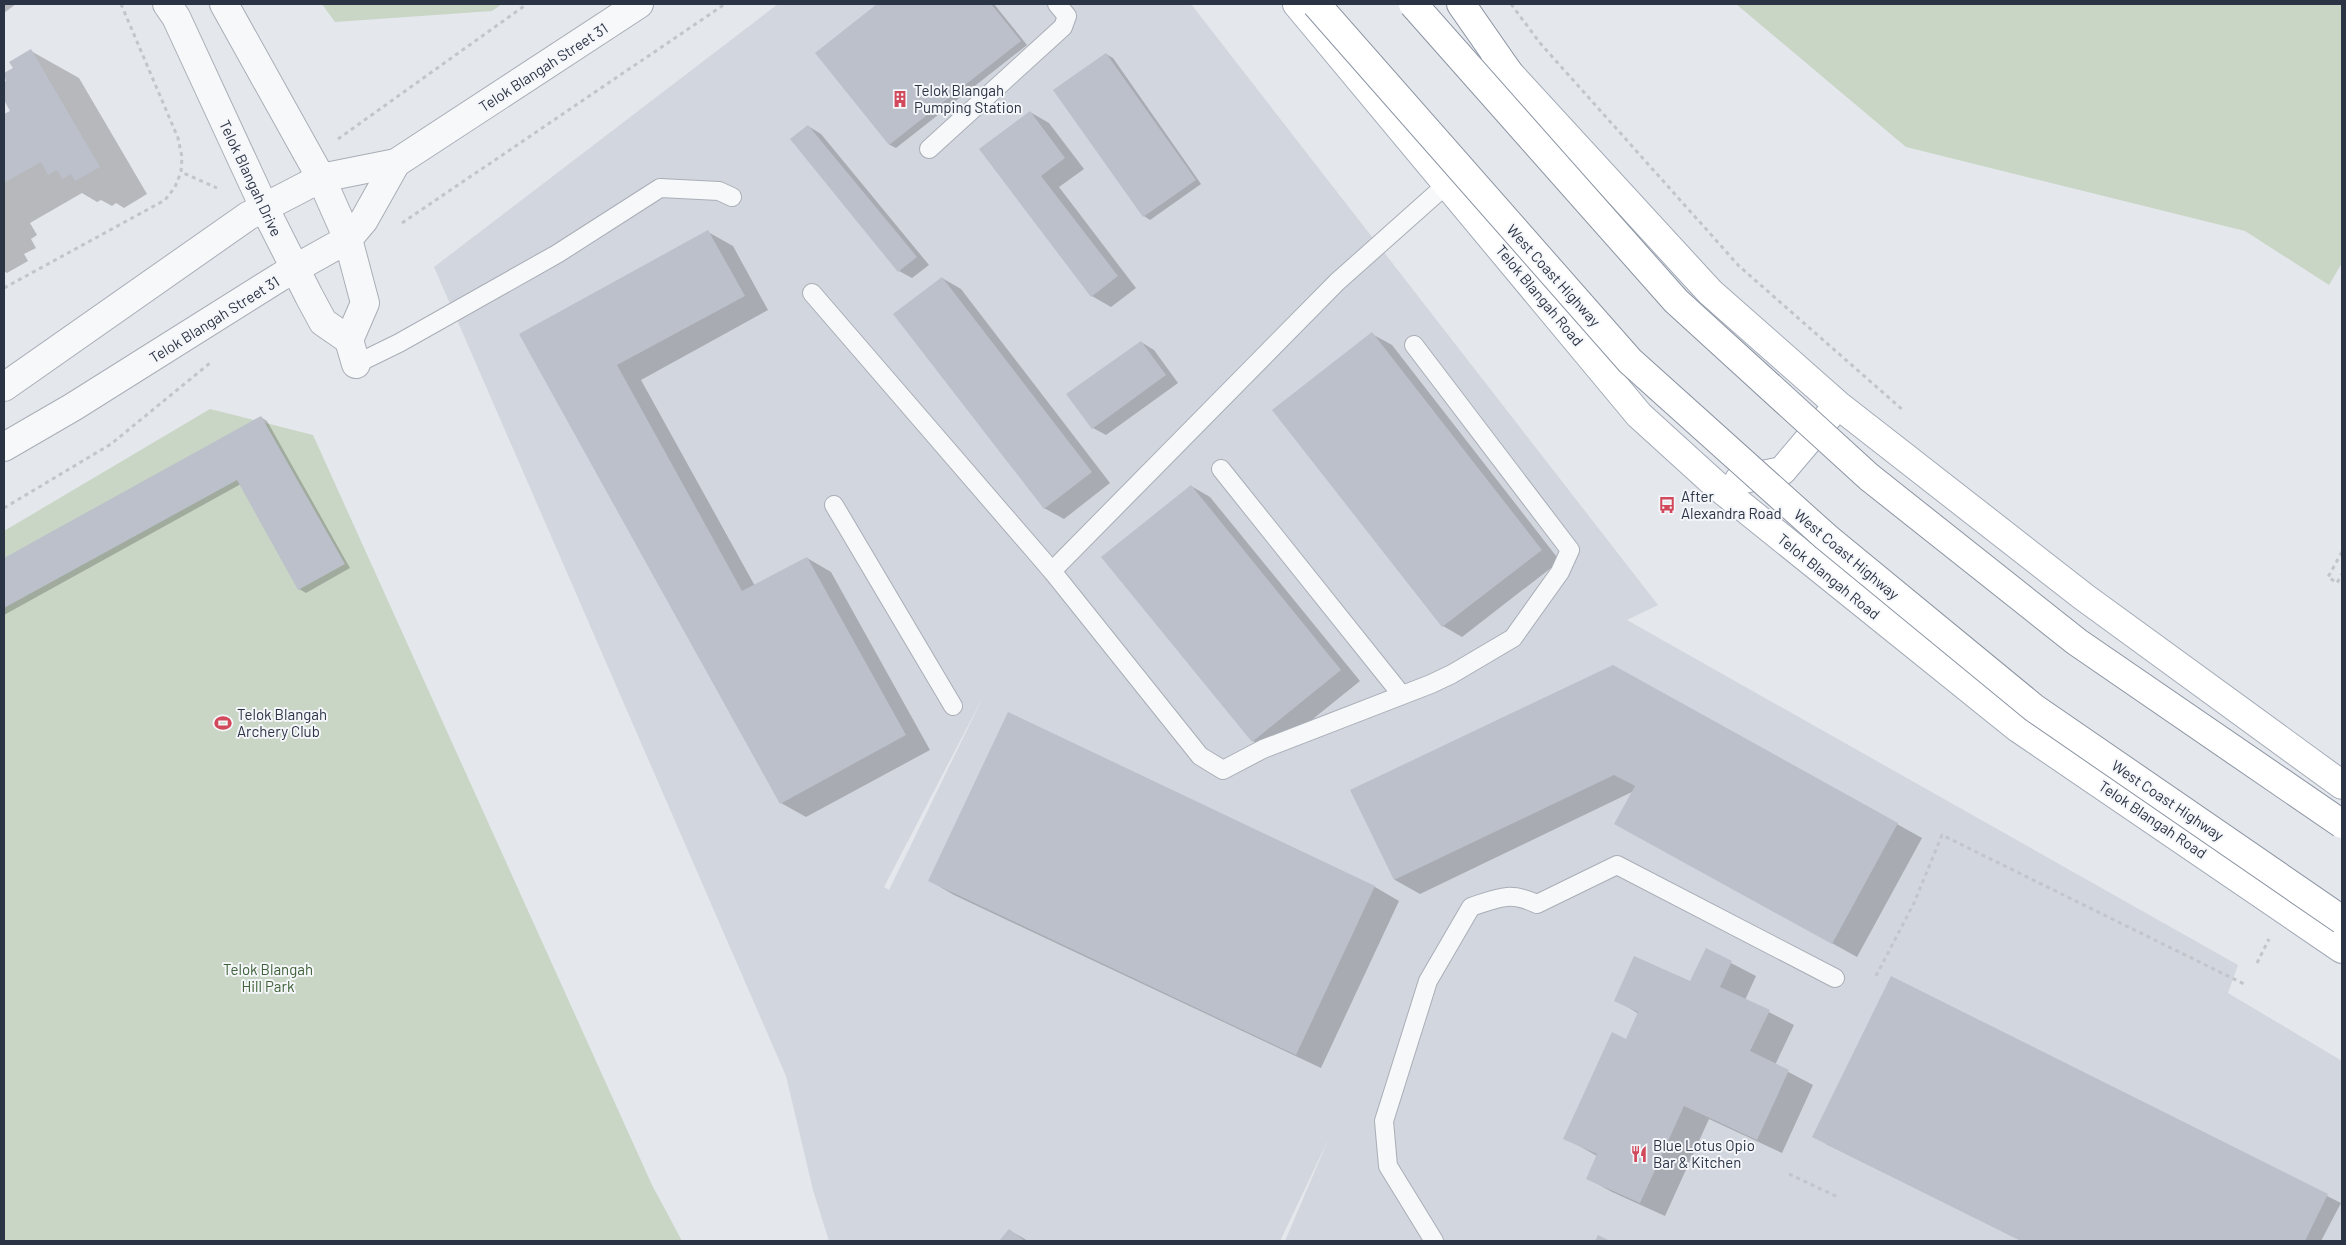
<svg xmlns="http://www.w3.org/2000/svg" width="2346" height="1245" viewBox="0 0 2346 1245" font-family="Barlow,sans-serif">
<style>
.built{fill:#d2d6de;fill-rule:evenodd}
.green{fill:#c9d6c5}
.shadow{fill:#0003}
.building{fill:#bbc0ca}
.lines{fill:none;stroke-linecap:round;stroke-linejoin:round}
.service-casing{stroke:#a9aeb7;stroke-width:20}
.minor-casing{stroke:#a9aeb7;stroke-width:30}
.primary-casing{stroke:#a3abb8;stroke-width:30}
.trunk-casing{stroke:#8b94a3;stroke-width:30}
.path{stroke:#c2c5cb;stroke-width:3;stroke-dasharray:4 4;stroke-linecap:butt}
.service{stroke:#f7f8fa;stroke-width:18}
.minor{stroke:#f7f8fa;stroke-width:28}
.primary{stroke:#fff;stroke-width:28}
.trunk{stroke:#fff;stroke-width:28}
.trunk-bridge-casing{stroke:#8b94a3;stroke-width:30;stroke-linecap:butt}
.trunk-bridge{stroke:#fff;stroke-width:28}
.labels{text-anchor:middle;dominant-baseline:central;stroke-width:4;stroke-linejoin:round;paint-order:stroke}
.street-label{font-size:15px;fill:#2b3445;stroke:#f4f6f9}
.poi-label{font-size:15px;fill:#2b3445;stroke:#f4f6f9;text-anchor:start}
.park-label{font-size:15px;fill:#3f6138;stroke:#f4f6f9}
</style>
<rect width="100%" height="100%" fill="#e4e7ec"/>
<path class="built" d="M778,4H1191L1658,605L1627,620L2238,965L2228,993L2342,1061V1241H1285L1329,1138L1280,1241H829L813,1190L786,1076L434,267ZM985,693L889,890L884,887Z"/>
<g class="green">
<polygon points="322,4 502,4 492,11 335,22"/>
<polygon points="1736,4 2342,4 2342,263 2329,285 2245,231 1906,147"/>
<polygon points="210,409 313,435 652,1185 682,1241 4,1241 4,531"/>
</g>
<g class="shadow">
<polygon points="4,4 16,4 4,13"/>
<polygon points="879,4 994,4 1027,45 896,148 890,145 817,53"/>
<polygon points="31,51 79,78 147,194 124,208 116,203 112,206 101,200 97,202 82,193 30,223 37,235 31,239 36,248 24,254 28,261 7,273 4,271 4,116 12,111 4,98 4,84 8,81 4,74 15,68"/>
<polygon points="1106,54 1113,58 1201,184 1150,220 1144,216"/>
<polygon points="1030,112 1049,123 1084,169 1059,187 1136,288 1111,307 1092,296 981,149"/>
<polygon points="808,126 821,134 929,265 912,278 899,271"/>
<polygon points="708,232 733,246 768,310 641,380 755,586 807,558 831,572 930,750 806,817 781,803 521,334"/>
<polygon points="942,278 961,289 1110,483 1064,519 1044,508"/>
<polygon points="1372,334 1392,345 1560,561 1462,637 1443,626"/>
<polygon points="1141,342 1154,350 1178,383 1106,435 1093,428"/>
<polygon points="261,417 267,421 350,568 306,593 299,589 241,484 4,615 4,560"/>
<polygon points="1191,486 1210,497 1360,681 1272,752 1253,741"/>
<polygon points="1613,666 1922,838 1857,957 1640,837 1634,791 1420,894 1395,880 1352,791"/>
<polygon points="1008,714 1375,887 1399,901 1321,1068 954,895 930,881"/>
<polygon points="1706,950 1756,976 1745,1000 1794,1025 1775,1065 1813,1085 1782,1153 1709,1119 1665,1216 1612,1192 1587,1178 1597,1156 1565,1138 1627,1040 1639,1014 1616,1000 1691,983"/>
<polygon points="1892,978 2341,1203 2321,1241 2022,1241 1826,1144"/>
<polygon points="1009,1230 1028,1241 1001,1241"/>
</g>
<g class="building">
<polygon points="877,4 991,4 1021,41 889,145 815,53"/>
<polygon points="31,49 100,167 75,181 71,174 63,179 57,170 48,175 41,162 4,183 4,114 10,111 4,100 4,82 6,81 4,73 13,68 9,62"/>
<polygon points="1106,53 1196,180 1143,217 1053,90"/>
<polygon points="1030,111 1065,158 1041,176 1118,276 1091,297 979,149"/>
<polygon points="808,125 917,257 898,272 790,139"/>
<polygon points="708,230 745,296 617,365 742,591 807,557 906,735 780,804 519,334"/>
<polygon points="942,277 1092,472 1044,509 893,314"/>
<polygon points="1372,332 1542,550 1442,627 1272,410"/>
<polygon points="1141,341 1166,375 1092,429 1066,394"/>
<polygon points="261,416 345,564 298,590 237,480 4,608 4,558"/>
<polygon points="1191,485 1341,670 1252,742 1101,557"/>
<polygon points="1613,665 1898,823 1832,944 1614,824 1635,786 1614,775 1394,880 1350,790"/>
<polygon points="1008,712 1375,886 1296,1055 928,881"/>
<polygon points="1706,948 1732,961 1720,987 1770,1010 1750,1051 1789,1070 1757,1140 1684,1106 1640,1203 1586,1179 1597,1154 1563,1139 1612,1032 1626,1039 1638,1012 1614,1001 1634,956 1690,981"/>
<polygon points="1891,976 2328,1194 2305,1241 2021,1241 1812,1137"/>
<polygon points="1009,1229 1025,1241 999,1241"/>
<polygon points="1598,1235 1610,1241 1595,1241"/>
</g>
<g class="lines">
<g class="service-casing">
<g id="service">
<polyline points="929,149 1063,27 1067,16 1057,4"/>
<polyline points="812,293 1052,571 1200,756 1223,770 1263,749 1431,684 1452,674 1513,638 1560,572 1570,550 1414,345"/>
<polyline points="356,364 399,343 557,254 660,188 719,191 732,197"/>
<polyline points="1221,469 1401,694"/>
<polyline points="834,505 953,706"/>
<polyline points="1052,571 1337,282 1447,184"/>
<path d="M1434,1241L1388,1166L1384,1121L1428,981L1471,907C1498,898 1509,891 1537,904L1617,865L1835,978"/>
</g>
</g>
<g class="minor-casing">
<g id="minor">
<polyline points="167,4 176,17 264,207 309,296 323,322 349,340"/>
<polyline points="224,4 321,178 348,239 365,303 349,340 356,364"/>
<polyline points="4,387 248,216 321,178 396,163 639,4"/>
<polyline points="4,447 73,407 280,277 348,239 364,220 396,163"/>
</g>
</g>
<g class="primary-casing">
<g id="primary">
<polyline points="1297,4 1639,415 1716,485 2018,728 2342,949"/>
<polyline points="1495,55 1509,73 1710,292 1838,405 2084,597 2342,785"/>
<polyline points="1739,480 1782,471 1832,412"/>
</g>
</g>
<g class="trunk-casing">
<polyline id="trunk" points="1461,4 1509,73"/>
</g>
<g class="path">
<polyline points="121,4 178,138 182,157 181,172 217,188"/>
<polyline points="1511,4 1540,43 1739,266 1904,411"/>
<polyline points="338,139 527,4"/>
<polyline points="402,223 725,4"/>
<polyline points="4,288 165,200 175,187 181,172"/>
<polyline points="4,508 111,444 210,363"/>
<polyline points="2342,552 2328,577 2337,583 2342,574"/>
<polyline points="2257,963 2269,939"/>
<polyline points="1876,976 1914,903 1942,835 2244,984"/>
<polyline points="1789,1174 1838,1197"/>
</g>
<use href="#service" class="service"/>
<use href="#minor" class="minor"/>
<use href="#primary" class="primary"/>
<use href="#trunk" class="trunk"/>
<g class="trunk-bridge-casing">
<g id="trunk-bridge">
<polyline points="1316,4 1630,361 1826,537 2034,708 2342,920"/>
<polyline points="1413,4 1676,301 1869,477 2077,642 2342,824"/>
</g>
</g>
<use href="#trunk-bridge" class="trunk-bridge"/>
</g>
<defs>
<g id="building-bare" transform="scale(1.35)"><path d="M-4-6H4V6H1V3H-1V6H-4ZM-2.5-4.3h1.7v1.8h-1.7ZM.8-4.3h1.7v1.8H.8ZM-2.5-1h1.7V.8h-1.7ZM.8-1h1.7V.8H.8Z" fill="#d1495b" stroke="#f4f6f9" stroke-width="2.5" paint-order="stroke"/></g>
<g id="bus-bare" transform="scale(1.35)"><path d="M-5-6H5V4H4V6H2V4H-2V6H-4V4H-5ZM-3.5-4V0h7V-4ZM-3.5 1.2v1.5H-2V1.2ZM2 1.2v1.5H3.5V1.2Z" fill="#d1495b" stroke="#f4f6f9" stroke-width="2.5" paint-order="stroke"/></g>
<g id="stadium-bare" transform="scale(1.35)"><path d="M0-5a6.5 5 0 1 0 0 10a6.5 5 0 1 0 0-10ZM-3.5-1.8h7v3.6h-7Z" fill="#d1495b" stroke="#f4f6f9" stroke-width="2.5" paint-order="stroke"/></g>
<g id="restaurant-bare" transform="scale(1.35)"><path d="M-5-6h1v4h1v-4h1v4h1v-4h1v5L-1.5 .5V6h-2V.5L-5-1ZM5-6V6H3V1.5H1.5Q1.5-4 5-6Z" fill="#d1495b" stroke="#f4f6f9" stroke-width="2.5" paint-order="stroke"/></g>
</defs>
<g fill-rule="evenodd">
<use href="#building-bare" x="900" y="99"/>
<use href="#bus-bare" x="1667" y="505"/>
<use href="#stadium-bare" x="223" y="723"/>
<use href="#restaurant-bare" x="1639" y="1154"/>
</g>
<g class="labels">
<g class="street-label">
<text transform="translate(543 67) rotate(-33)">Telok Blangah Street 31</text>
<text transform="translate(251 178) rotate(65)">Telok Blangah Drive</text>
<text transform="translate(1554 275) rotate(48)">West Coast Highway</text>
<text transform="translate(1540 295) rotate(50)">Telok Blangah Road</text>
<text transform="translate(214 319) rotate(-32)">Telok Blangah Street 31</text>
<text transform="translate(1847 554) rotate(40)">West Coast Highway</text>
<text transform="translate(1829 576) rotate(39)">Telok Blangah Road</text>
<text transform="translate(2168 800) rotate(34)">West Coast Highway</text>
<text transform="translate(2153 819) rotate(34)">Telok Blangah Road</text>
</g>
<g class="poi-label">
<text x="914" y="90">Telok Blangah<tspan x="914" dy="17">Pumping Station</tspan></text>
<text x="1681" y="496">After<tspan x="1681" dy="17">Alexandra Road</tspan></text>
<text x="237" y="714">Telok Blangah<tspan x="237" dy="17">Archery Club</tspan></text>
<text x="1653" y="1145">Blue Lotus Opio<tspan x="1653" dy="17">Bar &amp; Kitchen</tspan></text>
</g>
<g class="park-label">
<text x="268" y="969">Telok Blangah<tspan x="268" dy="17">Hill Park</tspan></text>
</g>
</g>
<rect width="2346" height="1245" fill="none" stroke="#2b3445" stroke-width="10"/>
</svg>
